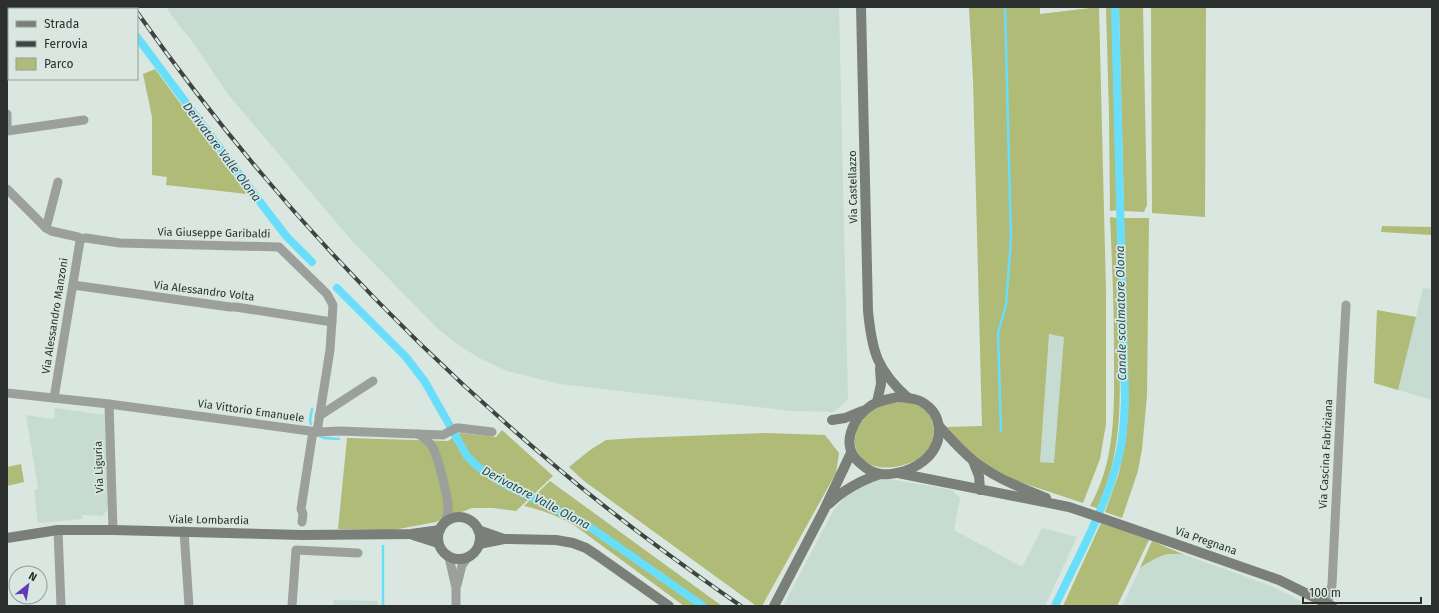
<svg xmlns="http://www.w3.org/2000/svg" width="1439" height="613" viewBox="0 0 1439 613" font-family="'Fira Sans',sans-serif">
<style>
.built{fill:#c6dcd2}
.green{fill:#afbb77;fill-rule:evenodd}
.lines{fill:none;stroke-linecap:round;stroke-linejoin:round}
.stream{stroke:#69defb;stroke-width:2.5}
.canal{stroke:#69defb;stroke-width:8}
.street{stroke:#9ca09c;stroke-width:9}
.secondary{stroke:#7a8079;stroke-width:10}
.rail-casing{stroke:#3e4441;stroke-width:4}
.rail{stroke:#d9e7e0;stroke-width:2.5;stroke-dasharray:8;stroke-linecap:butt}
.labels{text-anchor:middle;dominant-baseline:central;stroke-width:3.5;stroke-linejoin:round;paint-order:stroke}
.street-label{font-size:11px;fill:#2b302e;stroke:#d9e7e0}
.water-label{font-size:12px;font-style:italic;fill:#1c4e5b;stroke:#d9e7e0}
</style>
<rect width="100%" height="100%" fill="#d9e7e0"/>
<g class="built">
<polygon points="167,7 839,7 848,399 834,412 791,411 560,384 507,371 481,359 463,348 438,329 352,241 227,93 194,44 171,15"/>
<polygon points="1423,288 1432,289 1432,400 1398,390"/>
<polygon points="1048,334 1064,336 1055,463 1040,462"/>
<polygon points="55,408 105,415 109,508 102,516 82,515 83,519 38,523 34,490 38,488 26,415 50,419 54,418"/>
<polygon points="884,478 952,490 960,498 954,530 1022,567 1042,528 1077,537 1045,606 783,606 831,515 837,506 848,494 869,482"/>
<polygon points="1175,553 1185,555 1269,585 1311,606 1122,606 1140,568 1157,557"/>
<polygon points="334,600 378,601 378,606 333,606"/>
</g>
<g class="green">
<path d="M969,7H1040V14L1099,7L1106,292V424L1100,459L1083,503L1014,480L986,464L963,446L947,427L982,426L973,80ZM1049,334L1064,337L1054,463L1040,462Z"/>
<polygon points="1106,7 1112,7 1115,139 1118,210 1110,211 1109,115"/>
<polygon points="1119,7 1143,7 1147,205 1144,212 1124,211"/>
<polygon points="1151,7 1206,7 1205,217 1152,213"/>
<polygon points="155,69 247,194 166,185 167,177 152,175 152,117 143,74"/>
<path d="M1110,217L1117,218C1119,257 1118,297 1119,336C1120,397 1124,451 1097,508L1090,506C1117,459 1114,404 1114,351C1114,307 1112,262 1110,217Z"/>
<polygon points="1124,218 1149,218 1147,396 1142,449 1138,471 1122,518 1105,512 1119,473 1126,439 1128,414"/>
<polygon points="1382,226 1432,227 1432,235 1381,232"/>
<polygon points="1377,310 1416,317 1398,390 1374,383"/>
<path d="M901,402C909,403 917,404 924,409C935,418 937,437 929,449C919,465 882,474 866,462C845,446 857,421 875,409C883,404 892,403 901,402Z"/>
<polygon points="502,430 553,476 516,511 493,508 472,508 436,522 393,530 338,529 347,438 448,441 460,433 496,437"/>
<polygon points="766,433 825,435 839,453 836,473 762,606 755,605 584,481 569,467 590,450 606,440 636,438"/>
<polygon points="21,464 24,482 7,486 7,467"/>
<path d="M550,481L722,606H684L574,525C558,516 542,510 524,506Z"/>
<polygon points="1101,523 1149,540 1117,606 1063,606"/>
<path d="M1152,541L1185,555C1166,551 1155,558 1140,568Z"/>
</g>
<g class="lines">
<g class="stream">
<polyline points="311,424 310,420 312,409"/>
<polyline points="1001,431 998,333 1006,305 1011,239 1005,7"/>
<polyline points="320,436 324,438 339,439"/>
<polyline points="383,606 383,546"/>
</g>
<g class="canal">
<polyline points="115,7 116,9"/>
<polyline points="137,37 263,206 287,237 312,262"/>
<polyline points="337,288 406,357 425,382 467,456 478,467 504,484 584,523 703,606"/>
<path d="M1055,606C1077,559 1103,513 1117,463C1123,443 1124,421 1125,400L1115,7"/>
</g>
<g class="street">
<polyline points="7,114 7,128"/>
<polyline points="7,131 84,120"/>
<polyline points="7,189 46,228 51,231 78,237 79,239 86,238 120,243 279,247 327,294 333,305 330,350 317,432"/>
<polyline points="46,228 58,182"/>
<polyline points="73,285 230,307 236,307 332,322"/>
<polyline points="7,393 109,404 317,432 340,431 443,435 456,428 459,428 492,432"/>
<polyline points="54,398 80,241 79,239"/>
<polyline points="109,404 113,530"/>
<polyline points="319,416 373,381"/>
<path d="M418,434C423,437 428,440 432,446C437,454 447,493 448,504C449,510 447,516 445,522"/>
<polyline points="302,522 303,514 301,509 313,431"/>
<polyline points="58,530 61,606"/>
<polyline points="184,531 189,606"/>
<polyline points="449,557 456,588 456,606"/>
<polyline points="457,585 462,565 468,557"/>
<polyline points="1327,604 1332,585 1342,378 1346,305"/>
<polyline points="292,606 296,550 358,553"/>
</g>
<g class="secondary">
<path d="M861,7L868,311C872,352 877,370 908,398"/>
<path d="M898,397C906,398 915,398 922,402C943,414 944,440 928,457C922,463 913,468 905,471C898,473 888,475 881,474C873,473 865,468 860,463C839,446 853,417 872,405C880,400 889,399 898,397Z"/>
<polyline points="877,402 881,384 880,368"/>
<polyline points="832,420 845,418 862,411"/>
<path d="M940,427C949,437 958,447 968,456C990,476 1019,487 1046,498"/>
<polyline points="973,461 979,476 980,490"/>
<polyline points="898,473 1069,507 1084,512 1279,580 1332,606"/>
<path d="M829,504C844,489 860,481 880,474"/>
<circle cx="459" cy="538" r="21"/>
<polyline points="478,530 504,539"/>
<polyline points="413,535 438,543"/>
<polyline points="7,538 58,530 113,530 302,535 411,534 440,530"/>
<polyline points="479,544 504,539 556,540 573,543 586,548 598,556 669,606"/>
<polyline points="774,606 824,510 851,453"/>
</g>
<g class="rail-casing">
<g id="rail">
<polyline points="128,7 130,9"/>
<path d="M137,12C257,183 400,336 560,470C618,519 679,563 741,606"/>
</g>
</g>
<use href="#rail" class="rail"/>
</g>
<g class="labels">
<g class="street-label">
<text transform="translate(853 187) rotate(-91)">Via Castellazzo</text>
<text transform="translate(214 233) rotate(1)">Via Giuseppe Garibaldi</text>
<text transform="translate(204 291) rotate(7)">Via Alessandro Volta</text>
<text transform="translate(55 316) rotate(-81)">Via Alessandro Manzoni</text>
<text transform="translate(251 411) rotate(8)">Via Vittorio Emanuele</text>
<text transform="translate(1326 454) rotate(-87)">Via Cascina Fabriziana</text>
<text transform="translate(99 467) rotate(-92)">Via Liguria</text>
<text transform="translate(209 520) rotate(1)">Viale Lombardia</text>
<text transform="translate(1206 541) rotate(19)">Via Pregnana</text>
</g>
<g class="water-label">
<text transform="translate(222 152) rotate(53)">Derivatore Valle Olona</text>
<text transform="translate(1121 313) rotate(-91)">Canale scolmatore Olona</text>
<text transform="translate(536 498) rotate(28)">Derivatore Valle Olona</text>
</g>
</g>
<rect width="1439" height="613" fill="none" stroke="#2b302e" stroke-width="16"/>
<rect x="8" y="8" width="130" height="72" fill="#d9e7e0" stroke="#939e99"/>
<rect x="16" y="21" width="20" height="6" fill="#7a8079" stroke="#939e99"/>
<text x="44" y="28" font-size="12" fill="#2b302e">Strada</text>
<rect x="16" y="41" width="20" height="6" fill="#3e4441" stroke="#939e99"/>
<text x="44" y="48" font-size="12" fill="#2b302e">Ferrovia</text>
<rect x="16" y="58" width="20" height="12" fill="#afbb77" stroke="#939e99"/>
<text x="44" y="68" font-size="12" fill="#2b302e">Parco</text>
<g transform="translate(28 585) rotate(30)"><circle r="19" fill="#d9e7e0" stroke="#939e99"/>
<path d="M0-3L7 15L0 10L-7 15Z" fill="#623bb4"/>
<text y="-6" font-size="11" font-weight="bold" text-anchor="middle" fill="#2b302e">N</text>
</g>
<path d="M1303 597v6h118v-6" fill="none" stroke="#2b302e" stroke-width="2"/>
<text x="1309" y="597" font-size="12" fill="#2b302e" stroke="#d9e7e0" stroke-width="3" paint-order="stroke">100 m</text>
</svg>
